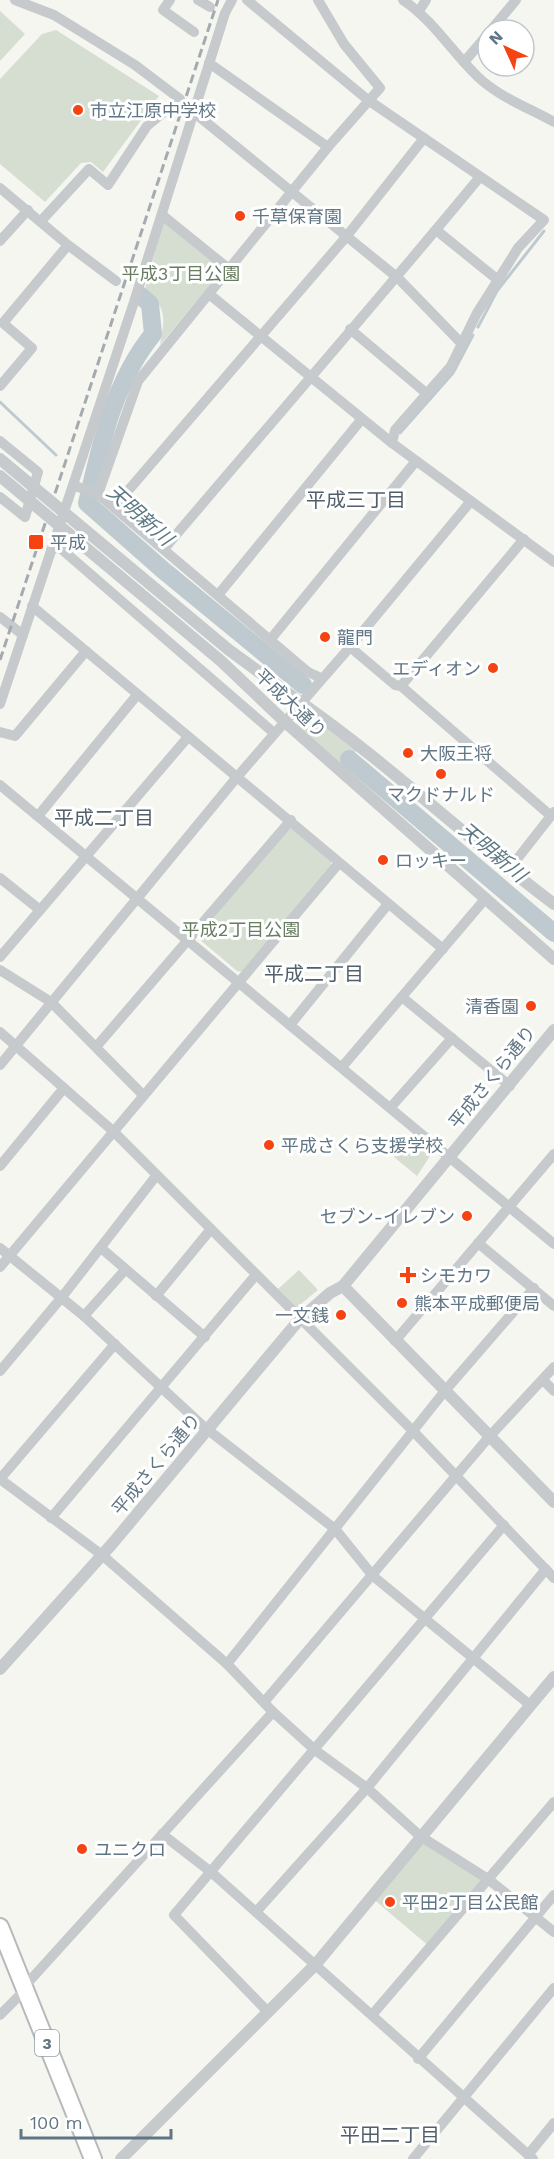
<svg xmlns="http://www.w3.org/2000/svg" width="554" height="2159" viewBox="0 0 554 2159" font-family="'Work Sans','Noto Sans JP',sans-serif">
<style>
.green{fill:#d6ded2}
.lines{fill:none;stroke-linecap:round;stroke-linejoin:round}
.stream{stroke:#becacf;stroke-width:3}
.river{stroke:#becacf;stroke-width:18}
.trunk-casing{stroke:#b6babd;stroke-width:20}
.minor{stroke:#c7cacd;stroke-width:10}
.tertiary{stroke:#c7cacd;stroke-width:12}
.trunk{stroke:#fff;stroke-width:16}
.rail{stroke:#a4abb0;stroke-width:3;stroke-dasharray:9 4.5;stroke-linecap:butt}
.tertiary-bridge{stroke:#c7cacd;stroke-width:12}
.poi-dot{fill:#f54312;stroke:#fff;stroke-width:2}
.labels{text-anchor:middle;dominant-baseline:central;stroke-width:6;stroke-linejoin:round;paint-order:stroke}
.shield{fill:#fff;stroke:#909faa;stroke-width:1.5}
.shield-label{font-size:16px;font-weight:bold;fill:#617685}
.poi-label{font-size:18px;fill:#617685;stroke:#fff;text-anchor:start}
.park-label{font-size:18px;fill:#677c61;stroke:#fff}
.street-label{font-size:18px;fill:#617685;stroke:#fff}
.neighbourhood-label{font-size:20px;fill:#505f6a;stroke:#fff}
.water-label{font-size:20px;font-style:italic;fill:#5d7983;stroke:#fff}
</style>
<rect width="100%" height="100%" fill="#f6f6f1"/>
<g class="green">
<polygon points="0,11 25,34 0,61"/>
<polygon points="56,30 159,96 103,172 91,162 81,163 45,202 0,164 0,79 42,34"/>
<path d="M167,222L223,269L160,345C165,316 167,309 145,288L163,223Z"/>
<polygon points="299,714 307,714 356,751 342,767 296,725"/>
<polygon points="287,829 293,829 331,860 331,865 242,972 237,971 199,939 199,935"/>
<polygon points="411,1136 432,1153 417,1176 394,1157"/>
<polygon points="299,1270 318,1290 296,1308 278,1289"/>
<polygon points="420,1836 488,1879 430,1947 371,1897"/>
</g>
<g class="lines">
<g class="stream">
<polyline points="478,327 497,291 544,231"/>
<polyline points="0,402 56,455"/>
<polyline points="400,433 453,373 473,335"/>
</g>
<g class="river">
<path d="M141,296L150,304L153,334C114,382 101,443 87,503L163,570L303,685"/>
<polyline points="349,759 554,933"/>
</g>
<g class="trunk-casing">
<polyline id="trunk" points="0,1927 93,2159"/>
</g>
<g class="minor">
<polyline points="15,0 54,15 135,65 180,99 147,126 108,185 89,169 41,221"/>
<polyline points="170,0 163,10 194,32"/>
<polyline points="198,0 210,7"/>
<polyline points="247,0 368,100 544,220 518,248 498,280 477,313 451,366 395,430 392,443 554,562"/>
<path d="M403,0C433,20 452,52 478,77C499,97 529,108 554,122"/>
<polyline points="419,11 426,0"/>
<polyline points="491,30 516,0"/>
<polyline points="464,62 488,34"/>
<polyline points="209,63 328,147"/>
<polyline points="191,110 398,278 462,344"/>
<polyline points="0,188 68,245 116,281"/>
<polyline points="162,215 229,269"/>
<polyline points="436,230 498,280"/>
<polyline points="0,241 28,210"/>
<polyline points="209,294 392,443"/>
<polyline points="350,329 426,393"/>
<polyline points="0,386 32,348 3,323 68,245"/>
<polyline points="0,441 38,472 25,517 0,497"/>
<polyline points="75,486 98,494 308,672 321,678"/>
<polyline points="98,494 138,381 328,147 380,88 344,44 318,0"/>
<polyline points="114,507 346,237 424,138"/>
<path d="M164,549C269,425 376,303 479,178"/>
<polyline points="51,550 59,547 274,733"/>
<polyline points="218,595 361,420"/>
<polyline points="32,606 443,949"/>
<polyline points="0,617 23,635"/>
<polyline points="270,640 416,461"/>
<polyline points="350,647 395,685 401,686 551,816"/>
<polyline points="401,686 524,539"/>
<polyline points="0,704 134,302 225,13 232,0"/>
<polyline points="0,732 15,736 86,651"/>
<polyline points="0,785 554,1244"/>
<polyline points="38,816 137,695"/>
<polyline points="506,868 514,863 554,812"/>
<polyline points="0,878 40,910"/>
<polyline points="0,957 188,737"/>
<polyline points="0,970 51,1002 143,1095"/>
<polyline points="402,997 510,1086"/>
<polyline points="290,1025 388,904"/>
<polyline points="0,1032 113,1131 413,1431 554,1578"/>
<polyline points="96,1047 291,820"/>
<polyline points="0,1065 237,777 350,647 471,501"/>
<polyline points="342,1067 486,898"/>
<polyline points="391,1107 452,1038"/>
<polyline points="0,1166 64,1088"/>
<polyline points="478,1243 554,1306"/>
<polyline points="0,1248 84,1316 203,1426 335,1529 373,1576 530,1705"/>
<polyline points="101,1248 205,1337"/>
<polyline points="0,1267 339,863"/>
<polyline points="156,1296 211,1229"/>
<polyline points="84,1316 125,1270"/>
<polyline points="395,1341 554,1154"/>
<polyline points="115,1344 0,1479 102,1555 227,1664 273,1712 315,1750 367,1788 420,1836 488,1879 554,1932"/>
<polyline points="0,1371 62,1297 156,1176"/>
<polyline points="543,1380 554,1391"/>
<polyline points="51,1518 255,1276"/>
<polyline points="227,1664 444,1392 534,1288"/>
<polyline points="265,1701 489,1437 554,1367"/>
<polyline points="162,1834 211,1872 533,2159"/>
<polyline points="256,1912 367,1788 546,1569"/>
<polyline points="24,1987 273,1712"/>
<polyline points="268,2012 174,1915 504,1525"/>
<polyline points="0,2015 18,1997"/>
<polyline points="372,2015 554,1802"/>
<polyline points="418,2059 554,1895"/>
<polyline points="528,2155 554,2123"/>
<polyline points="413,2159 554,1988"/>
</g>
<g class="tertiary">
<path d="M300,702C389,764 467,839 554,904"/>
<polyline points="284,721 554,959"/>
<polyline points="343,1286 554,1502"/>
<polyline points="0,1669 112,1544 299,1320 330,1293 343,1286 554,1030"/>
<polyline points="121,2159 316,1964 554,1677"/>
</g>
<use href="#trunk" class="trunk"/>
<polyline class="rail" points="0,660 218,0"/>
<g class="tertiary-bridge">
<polyline points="0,459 229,650 300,702"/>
<polyline points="0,476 221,661 284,721"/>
</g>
</g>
<g class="poi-dot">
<circle cx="78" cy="110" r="6"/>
<circle cx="240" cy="216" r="6"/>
<rect x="28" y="534" width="16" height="16" rx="3"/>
<circle cx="325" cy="637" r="6"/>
<circle cx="493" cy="668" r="6"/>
<circle cx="408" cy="753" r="6"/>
<circle cx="441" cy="774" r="6"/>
<circle cx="383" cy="860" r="6"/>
<circle cx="531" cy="1006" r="6"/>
<circle cx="269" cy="1145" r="6"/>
<circle cx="467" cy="1216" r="6"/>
<path d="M405 1266h6v6h6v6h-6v6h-6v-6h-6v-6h6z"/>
<circle cx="402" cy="1303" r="6"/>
<circle cx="341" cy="1315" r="6"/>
<circle cx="82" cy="1849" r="6"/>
<circle cx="390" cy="1902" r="6"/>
</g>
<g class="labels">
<rect class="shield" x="35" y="2030" width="24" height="26" rx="4.5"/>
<g class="shield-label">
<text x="47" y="2043">3</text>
</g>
<g class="poi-label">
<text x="90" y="110">市立江原中学校</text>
<text x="252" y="216">千草保育園</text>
<text x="50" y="542">平成</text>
<text x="337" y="637">龍門</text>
<text x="481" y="668" text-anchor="end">エディオン</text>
<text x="420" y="753">大阪王将</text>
<text x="441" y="794" text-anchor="middle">マクドナルド</text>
<text x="395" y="860">ロッキー</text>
<text x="519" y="1006" text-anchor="end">清香園</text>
<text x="281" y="1145">平成さくら支援学校</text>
<text x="455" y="1216" text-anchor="end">セブン-イレブン</text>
<text x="420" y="1275">シモカワ</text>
<text x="414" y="1303">熊本平成郵便局</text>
<text x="329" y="1315" text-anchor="end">一文銭</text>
<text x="94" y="1849">ユニクロ</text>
<text x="402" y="1902">平田2丁目公民館</text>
</g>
<g class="park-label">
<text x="181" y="273">平成3丁目公園</text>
<text x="241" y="929">平成2丁目公園</text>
</g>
<g class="street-label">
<text transform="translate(291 703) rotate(44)">平成大通り</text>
<text transform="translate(492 1077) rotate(-51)">平成さくら通り</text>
<text transform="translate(156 1464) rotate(-50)">平成さくら通り</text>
</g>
<g class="neighbourhood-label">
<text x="356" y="500">平成三丁目</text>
<text x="104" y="818">平成二丁目</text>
<text x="314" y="974">平成二丁目</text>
<text x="390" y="2135">平田二丁目</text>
</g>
<g class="water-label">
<text transform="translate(140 515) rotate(42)">天明新川</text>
<text transform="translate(493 852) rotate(40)">天明新川</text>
</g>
</g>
<g transform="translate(506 48) rotate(315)"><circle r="28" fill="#ffffff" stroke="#c0c8ce" stroke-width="1.5"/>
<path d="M0-4.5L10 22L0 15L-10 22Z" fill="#f54312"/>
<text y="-9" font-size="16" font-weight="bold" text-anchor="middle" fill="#617685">N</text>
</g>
<path d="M21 2129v9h150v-9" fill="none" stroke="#617685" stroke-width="3"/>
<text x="30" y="2129" font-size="18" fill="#617685" stroke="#ffffff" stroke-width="4.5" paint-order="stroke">100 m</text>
</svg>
